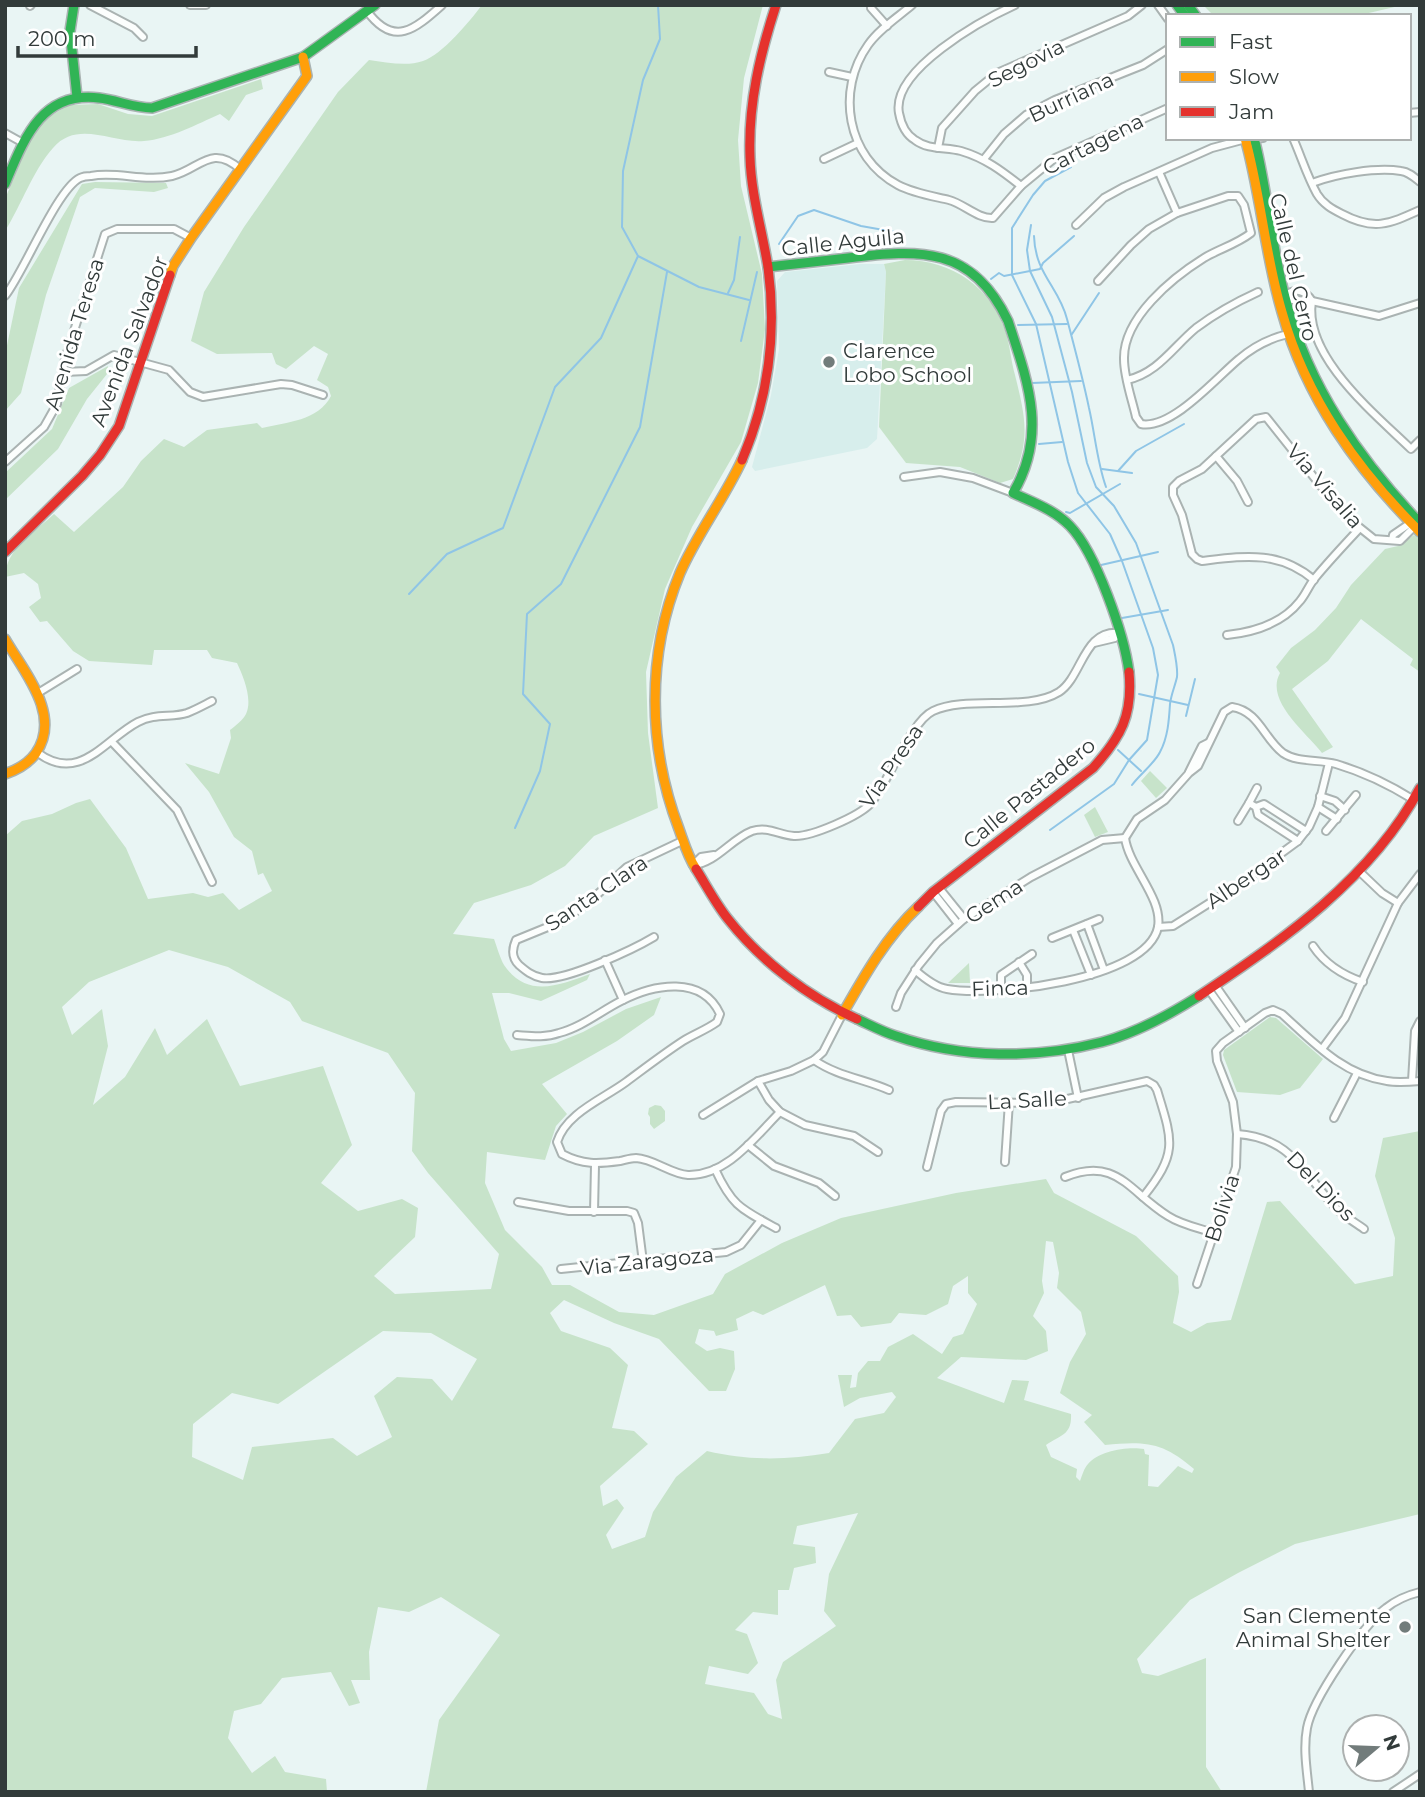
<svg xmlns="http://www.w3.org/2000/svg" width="1425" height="1797" viewBox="0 0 1425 1797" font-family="Montserrat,sans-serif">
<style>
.built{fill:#d7eeec}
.green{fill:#c7e3ca;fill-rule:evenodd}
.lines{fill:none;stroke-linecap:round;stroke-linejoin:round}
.stream{stroke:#8fc5e6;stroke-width:2}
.street-casing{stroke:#aab3b2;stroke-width:10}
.fast-casing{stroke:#aab3b2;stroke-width:12}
.slow-casing{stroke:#aab3b2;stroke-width:12}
.jam-casing{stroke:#aab3b2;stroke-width:12}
.street{stroke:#fcfefd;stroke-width:6}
.fast{stroke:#30b455;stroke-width:9}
.slow{stroke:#ff9f0a;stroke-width:9}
.jam{stroke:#e5322d;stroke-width:9}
.poi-dot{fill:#727c7b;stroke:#fff;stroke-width:2.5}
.labels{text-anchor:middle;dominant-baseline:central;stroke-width:6;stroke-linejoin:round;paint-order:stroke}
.street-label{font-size:21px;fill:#323b3a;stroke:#fff}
.poi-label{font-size:21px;fill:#323b3a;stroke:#fff;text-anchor:start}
</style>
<rect width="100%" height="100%" fill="#e9f5f4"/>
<polygon class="built" points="860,264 884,264 886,272 877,439 867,448 755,471 752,467 771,395 779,349 777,281 785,272"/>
<g class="green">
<path d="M482,5H763L744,78L738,140L741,186L762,274L765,329L758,383L741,442L692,527L665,589L646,672L648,733L658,808L594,836L565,866L531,885L474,903L453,934L494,939C497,947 500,958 504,965C528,999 559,985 590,974L587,980L541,1001L509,993H492L504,1039L511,1051L556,1043L583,1032L626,1009L661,997L654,1015L617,1041L542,1084L567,1114L556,1126L545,1160L487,1152L485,1183L505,1230L542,1267L552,1285H570L619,1312L654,1315L713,1294L725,1274L782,1243L841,1218L956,1193L1046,1179L1054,1193L1136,1236L1178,1276L1179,1292L1173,1323L1191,1332L1207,1323L1231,1320L1267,1202L1280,1201L1355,1284L1393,1276L1395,1238L1375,1176L1383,1138L1420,1131V1514L1295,1544L1238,1573L1190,1600L1137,1659L1142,1673L1158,1676L1206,1658V1767L1222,1792H426L439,1720L500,1635L441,1597L409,1612L378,1607L369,1652L370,1680H351L360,1703L349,1706L331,1672L282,1678L261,1704L234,1711L228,1738L252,1773L275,1756L285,1772L326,1779L327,1792H5V836L22,821L52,814L76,803L90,799L126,848L148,899L193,893L208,897L223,893L239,910L272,891L263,873L258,875L252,851L234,837L209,792L185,763L219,774L231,738L230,730C235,726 243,720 246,714C253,699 243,676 237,663L212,658L207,650H154L152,665L89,661L73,651L47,621L40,622L29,607L41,598L38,584L24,573L5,577C6,548 35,532 54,514L74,532L123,487L141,461L164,439L184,447L207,430L257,423L262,428C287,422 318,421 331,396L328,387L317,380L328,354L314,346L286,369L276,364L272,353L217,354L191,341L204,292L244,227L338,92L369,60C386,62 406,67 423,61C443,54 469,22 482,5ZM169,950L228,967L290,1002L302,1021L388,1053L415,1093L412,1151L428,1173L499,1254L491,1289L395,1294L374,1276L415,1237L418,1208L402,1199L358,1211L321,1183L352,1145L323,1066L240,1086L207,1019L167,1055L155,1028L125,1077L93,1105L108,1046L102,1009L72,1035L62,1007L89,982ZM1046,1241L1053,1242L1059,1273L1057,1288L1081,1312L1086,1334L1070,1362L1060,1393L1092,1415L1084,1422L1105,1445C1145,1441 1163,1442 1194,1469L1192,1473L1178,1466L1158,1487L1148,1486L1149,1455L1145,1454L1144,1449C1128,1446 1098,1451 1088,1464C1084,1468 1082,1476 1080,1481L1076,1477L1077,1469L1051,1457L1046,1445C1061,1435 1072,1435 1071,1414L1024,1400L1029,1381L1012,1380L1004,1403L937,1378L961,1357L1026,1360L1048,1351L1046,1331L1033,1316L1044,1293L1042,1281ZM968,1276V1293L977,1304L963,1334L953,1337L942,1354L913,1334L888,1347L880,1361H868L858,1373L856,1387L850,1388L852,1375H838L844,1407L860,1398L892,1392L896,1397L884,1413L855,1419L829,1453C786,1460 750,1461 707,1451L676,1477L653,1512L645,1537L612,1549L606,1535L624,1508L617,1499L603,1506L600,1486L648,1444L634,1431L612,1428L628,1365L610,1348L561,1331L550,1313L564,1300L614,1323L659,1339L709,1391H726L735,1369L734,1351L720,1348L707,1351L695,1343L699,1329L714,1331L716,1336L738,1330L736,1319L753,1311L763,1315L825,1285L837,1316L851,1315L861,1327L891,1323L899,1313L926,1315L948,1304L953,1286ZM383,1331L431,1333L477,1359L452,1401L432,1379L397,1377L374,1396L392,1437L357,1456L333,1438L252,1447L243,1480L192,1457L193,1424L232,1393L278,1404ZM858,1513L829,1574L824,1611L836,1626L783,1662L776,1680L782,1719L768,1714L754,1693L705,1684L709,1666L748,1674L758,1663L747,1634L735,1630L753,1612L778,1615V1590H789L794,1568L816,1563L815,1547L793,1544L797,1526Z"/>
<polygon points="1203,5 1403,5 1356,16 1214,16"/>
<path d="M261,79L263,89L246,95L229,121L220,114C197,124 170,139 144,141C113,144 78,119 53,148C32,172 22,204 5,231V199L30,139L45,119L69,105L98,104L128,114L152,116Z"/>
<polygon points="95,182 166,183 168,188 154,192 95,188 80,197 46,295 21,393 5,411 5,355 19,288 82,184"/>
<path d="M905,260C951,260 992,287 1006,333C1010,346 1011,361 1015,375C1025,416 1031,438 1013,479L1000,483L960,467L906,463L879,427L886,272L884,264Z"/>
<polygon points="108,366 107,374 87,399 58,449 5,500 5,473 52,429 69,388"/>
<path d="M1414,535L1420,539V672L1410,665L1413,659L1361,619L1328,661L1292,689L1333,747L1322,753C1309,735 1264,701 1280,673L1276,667L1291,648L1315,630L1336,608L1351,585L1385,549L1398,546Z"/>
<polygon points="1150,771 1167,788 1156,798 1141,781"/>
<polygon points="1095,807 1108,832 1095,837 1084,815"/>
<polygon points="969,963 970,983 948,983"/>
<polygon points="1270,1017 1276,1018 1323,1059 1300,1088 1280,1095 1237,1092 1223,1055 1224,1050"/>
<polygon points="655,1105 661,1106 665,1111 665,1121 654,1129 650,1124 650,1117 648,1114 649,1108"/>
</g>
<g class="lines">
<g class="stream">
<polyline points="658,5 660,39 643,80 623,171 622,227 638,256 699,287 749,300"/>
<path d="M1031,225L1027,250L1030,271L1052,317L1072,392L1087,463L1096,487L1114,506L1136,543L1173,645C1175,655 1178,667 1177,677C1175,686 1171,695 1170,704C1169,720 1168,737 1160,752C1154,764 1140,774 1132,785"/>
<path d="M1034,236C1035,274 1059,287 1067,319C1075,349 1083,379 1089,408C1095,434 1097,462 1106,487"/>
<polyline points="779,244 798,216 814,210 861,226 895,232"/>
<polyline points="991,279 999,273 1004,276 1040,269 1043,263 1074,236"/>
<polyline points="728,293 734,280 740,237"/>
<polyline points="1018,325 1067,324"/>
<polyline points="1072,334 1099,293"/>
<polyline points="741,341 757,272"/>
<polyline points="1032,383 1081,381"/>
<polyline points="1039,444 1062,442"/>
<polyline points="1102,469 1132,473"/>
<polyline points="1118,471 1136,451 1184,424"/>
<polyline points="1066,512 1070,513 1120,484"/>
<polyline points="1101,565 1158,552"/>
<polyline points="409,594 447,554 503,528 555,387 601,338 638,256"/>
<polyline points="1122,618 1168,610"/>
<polyline points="1139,694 1188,705"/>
<polyline points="1186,716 1195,679"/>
<polyline points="1118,750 1141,771"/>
<polyline points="515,828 540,771 550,724 523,694 527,614 561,584 640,427 667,272"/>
<polyline points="1050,830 1114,784 1129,760 1147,740 1158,675 1153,648 1122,561 1110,534 1078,493 1068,462 1036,324 1012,275 1012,228 1033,195 1045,181 1071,167"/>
</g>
<g class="street-casing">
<g id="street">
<polyline points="90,5 134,28 143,37"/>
<polyline points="190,5 206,5"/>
<path d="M912,5C898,17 879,29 868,45C836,90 846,157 898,185C913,193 932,196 949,200C964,204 978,219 993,218L1021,186L1055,158L1168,108"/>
<path d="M1015,5C982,20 891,70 899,113C901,124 905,134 915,140C928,150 946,147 961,151C985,158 1002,171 1021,186"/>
<polyline points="1158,5 1168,19"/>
<polyline points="30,6 31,5"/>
<polyline points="871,8 887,26"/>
<path d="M367,11C394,48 415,29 442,5"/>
<polyline points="829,72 852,77"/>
<polyline points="1409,113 1420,112"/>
<polyline points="5,133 23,143"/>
<path d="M1293,138C1301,156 1307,176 1317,194C1323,204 1332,209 1342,214C1374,231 1389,224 1420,210"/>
<polyline points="938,148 942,128 975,91 997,73 1128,16 1142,5"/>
<polyline points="824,159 858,143"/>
<polyline points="984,159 1004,134 1026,115 1055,100 1143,65 1168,49"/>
<polyline points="1159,172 1177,213"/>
<path d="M1312,183C1336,174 1376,167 1401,171C1409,172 1414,177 1420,182"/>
<polyline points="1076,225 1104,198 1124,187 1212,148 1242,140 1263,138"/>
<path d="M1098,281L1131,245L1149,229L1177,213L1228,196H1238L1244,205L1251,233C1237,244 1219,249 1204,258C1172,278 1123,318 1124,359C1124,378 1132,399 1136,417L1141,424C1172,430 1218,376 1239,359C1253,347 1271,338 1288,334"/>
<path d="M5,296C24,272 57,189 80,178C84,176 87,176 91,176C117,171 144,182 172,176C199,170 211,143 240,169"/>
<path d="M1285,296C1295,287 1305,290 1312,301C1303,356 1375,414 1411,449L1420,440"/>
<polyline points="1285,296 1292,300 1312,301 1379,316 1420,303"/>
<polyline points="64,372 86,371 114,355 169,370 190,392 203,397 281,384 292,385 323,395"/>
<path d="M1127,380C1158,373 1173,347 1196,328C1216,313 1236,302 1258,292"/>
<polyline points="1216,456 1237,481 1248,502"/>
<polyline points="5,462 44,427 57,404 65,359 105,234 117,229 174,229 191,238"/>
<polyline points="904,477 940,472 973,478 1013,493"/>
<polyline points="1392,540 1393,535 1412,522"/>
<path d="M1314,580C1279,550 1244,556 1202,561L1197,559L1192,554L1182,515L1173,495V487L1179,481L1202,469L1256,419L1266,417L1344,515L1374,539L1400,541L1415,526"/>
<path d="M1227,635C1255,632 1282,624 1300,601C1306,594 1309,585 1315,578C1329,561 1344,545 1359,529"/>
<polyline points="1094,643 1115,638 1120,633"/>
<polyline points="38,693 77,669"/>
<polyline points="112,742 177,810 212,882"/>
<path d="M38,753C80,784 105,739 138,722C155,713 172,718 187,713C195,710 204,705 212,701"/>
<polyline points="1189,772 1202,746 1208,743"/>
<polyline points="1257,788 1249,803 1256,807 1258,815 1298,841"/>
<polyline points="1320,796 1335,801 1345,810"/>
<polyline points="1256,807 1264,804 1306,831"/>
<polyline points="1318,807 1337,819"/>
<polyline points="1238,821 1249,803"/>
<polyline points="1326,831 1356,795"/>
<path d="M1125,838L1137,819L1165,800L1189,773L1198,766L1224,712L1232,707C1259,711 1264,739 1283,753C1298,763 1319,759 1336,764C1363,772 1390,785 1414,800"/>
<path d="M693,865C716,863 731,839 752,831C768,826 779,835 794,836C811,837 860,816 871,803C888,783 911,721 933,711C967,695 1027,712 1059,692C1083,676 1083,629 1120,633"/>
<polyline points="693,865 701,857 714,855"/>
<polyline points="1360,872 1382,893 1398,903"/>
<polyline points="939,888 964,919"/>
<polyline points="933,892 958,924"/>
<polyline points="1087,924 1104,970"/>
<polyline points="1158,927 1173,926 1238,885 1298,841 1309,827 1318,807 1329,763"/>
<polyline points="1073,930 1091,975"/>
<path d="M654,937C634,949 564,982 542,978C532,976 526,971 519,965C511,957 512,949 516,940L560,922L588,903L627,867L682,841"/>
<polyline points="1052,938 1099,919"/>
<path d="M1313,946C1325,964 1342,975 1363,982"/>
<polyline points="605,960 623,1000"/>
<polyline points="1019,962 1027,975 1027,988"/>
<path d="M915,970C924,978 935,987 947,989C991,997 1147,981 1158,927C1163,898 1129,867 1125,838"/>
<polyline points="1215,985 1245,1028"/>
<polyline points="1001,989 1001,975 1032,954"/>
<polyline points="1209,990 1239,1032"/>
<polyline points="896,1007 901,993 919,965 937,943 964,919 1031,877 1102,840 1125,838"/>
<path d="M517,1035C531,1036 545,1038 559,1033C582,1027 601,1011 621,1001C654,984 702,975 720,1014L717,1022C706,1030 694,1034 683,1041C663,1054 645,1068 626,1082C603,1099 566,1113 557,1142L562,1154C583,1165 598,1164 620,1161C625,1160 631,1158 636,1158C654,1159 671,1174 688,1175C727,1176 755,1137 780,1112"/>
<polyline points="1322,1049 1345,1018 1398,903 1420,874"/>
<polyline points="1068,1050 1078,1098"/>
<path d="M814,1060C837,1076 864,1079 889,1090"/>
<polyline points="758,1081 769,1100 780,1112 805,1125 854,1136 878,1152"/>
<polyline points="1412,1081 1415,1031 1420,1021"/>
<polyline points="703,1115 758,1081 791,1071 814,1060 823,1052 842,1015"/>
<polyline points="1334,1118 1357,1073"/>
<path d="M1237,1134C1293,1138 1303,1174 1338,1210C1345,1217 1356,1223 1364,1229"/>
<polyline points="748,1145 774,1166 819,1183 835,1196"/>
<polyline points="1005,1162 1009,1102"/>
<path d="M927,1167L941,1111L946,1104L956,1102L1050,1103L1147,1081L1154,1085L1157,1090C1173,1142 1178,1153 1143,1197"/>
<path d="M715,1169C732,1206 741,1209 776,1228"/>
<path d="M1065,1177C1117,1156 1129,1192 1168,1216C1182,1225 1199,1228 1214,1233"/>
<polyline points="518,1202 569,1211 627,1211 634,1213 638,1223 643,1262"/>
<polyline points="594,1212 595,1165"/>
<polyline points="561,1269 726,1252 741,1245 761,1220"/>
<path d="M1197,1284L1236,1167L1237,1134L1233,1102L1217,1061L1216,1051L1223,1043L1265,1013L1273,1010L1282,1014C1313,1042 1343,1075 1387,1081C1397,1083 1409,1082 1420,1081"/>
<path d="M1309,1792C1307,1771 1303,1749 1307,1728C1312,1700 1363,1625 1386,1608C1396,1600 1408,1595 1420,1592"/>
<polyline points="1393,1792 1420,1774"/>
</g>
</g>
<g class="fast-casing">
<g id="fast">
<polyline points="74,5 70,31 77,97"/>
<polyline points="1177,5 1185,16"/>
<polyline points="1188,5 1196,16"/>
<path d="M1254,138C1268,192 1271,247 1286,301C1309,387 1359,459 1420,523"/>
<path d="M5,184C24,139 41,91 99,98C117,100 133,108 152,108L303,57L375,5"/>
<path d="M768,267C795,264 822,261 848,258C920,249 972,246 1008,321C1028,382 1048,434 1013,493C1032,502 1055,510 1070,526C1096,553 1124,634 1129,672"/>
<path d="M857,1019C870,1025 883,1032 896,1036C962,1059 1036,1059 1102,1042C1136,1033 1169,1015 1199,996"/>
</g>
</g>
<g class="slow-casing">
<g id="slow">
<path d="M1245,138C1261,195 1265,255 1282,312C1306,398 1357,469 1420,532"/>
<polyline points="170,275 173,266 191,238 307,76 303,57"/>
<path d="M5,639C24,672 62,715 36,753C28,764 17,770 5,774"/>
<path d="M696,869C688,857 684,843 679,829C648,748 646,655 680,573C697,534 724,499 742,460"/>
<path d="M842,1015C863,978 886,937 918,907"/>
</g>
</g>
<g class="jam-casing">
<g id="jam">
<path d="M742,460C768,399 777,334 768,267C762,230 751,194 750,157C748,104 760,54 776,5"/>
<polyline points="5,552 82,476 100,455 119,426 170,275"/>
<path d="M696,869C706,885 716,904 728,919C761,961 808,997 857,1019"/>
<path d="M918,907L933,892L1093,768C1121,737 1133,715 1129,672"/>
<path d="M1199,996C1283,940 1371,879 1420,788"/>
</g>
</g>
<use href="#street" class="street"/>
<use href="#fast" class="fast"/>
<use href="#slow" class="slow"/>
<use href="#jam" class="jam"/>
</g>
<g class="poi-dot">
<circle cx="829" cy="362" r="7"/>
<circle cx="1405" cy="1627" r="7"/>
</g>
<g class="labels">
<g class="street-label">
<text transform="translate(1026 63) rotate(-27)">Segovia</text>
<text transform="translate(1071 97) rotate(-25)">Burriana</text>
<text transform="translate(1093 144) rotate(-27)">Cartagena</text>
<text transform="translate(843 242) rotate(-6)">Calle Aguila</text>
<text transform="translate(1294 267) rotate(77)">Calle del Cerro</text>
<text transform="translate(74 334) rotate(-73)">Avenida Teresa</text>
<text transform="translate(129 341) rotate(-69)">Avenida Salvador</text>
<text transform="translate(1325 486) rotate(49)">Via Visalia</text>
<text transform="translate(891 766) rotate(-56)">Via Presa</text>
<text transform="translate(1029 793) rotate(-39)">Calle Pastadero</text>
<text transform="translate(1246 878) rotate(-34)">Albergar</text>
<text transform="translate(596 893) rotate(-34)">Santa Clara</text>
<text transform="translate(994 901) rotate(-33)">Gema</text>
<text transform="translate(1000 988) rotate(-2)">Finca</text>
<text transform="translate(1027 1100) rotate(-3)">La Salle</text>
<text transform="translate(1321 1186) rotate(46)">Del Dios</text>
<text transform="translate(1222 1208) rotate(-72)">Bolivia</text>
<text transform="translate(647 1261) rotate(-6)">Via Zaragoza</text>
</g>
<g class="poi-label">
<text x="843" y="350">Clarence<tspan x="843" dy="24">Lobo School</tspan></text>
<text x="1391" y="1615" text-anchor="end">San Clemente<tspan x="1391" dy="24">Animal Shelter</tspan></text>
</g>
</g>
<rect width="1425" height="1797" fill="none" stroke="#323b3a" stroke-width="14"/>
<rect x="1166" y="14" width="245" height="126" fill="#ffffff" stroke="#adb1b0" stroke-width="2"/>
<rect x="1180" y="37" width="35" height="10" fill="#30b455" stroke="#adb1b0" stroke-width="2"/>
<text x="1229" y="49" font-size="21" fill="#323b3a">Fast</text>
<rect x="1180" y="72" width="35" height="10" fill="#ff9f0a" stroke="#adb1b0" stroke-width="2"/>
<text x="1229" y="84" font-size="21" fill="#323b3a">Slow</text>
<rect x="1180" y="107" width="35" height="10" fill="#e5322d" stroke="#adb1b0" stroke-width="2"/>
<text x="1229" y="119" font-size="21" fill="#323b3a">Jam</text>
<g transform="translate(1376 1748) rotate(71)"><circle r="33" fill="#ffffff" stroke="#adb1b0" stroke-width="2"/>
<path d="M0-5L12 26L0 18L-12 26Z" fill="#727c7b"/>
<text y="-10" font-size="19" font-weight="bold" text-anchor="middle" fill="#323b3a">N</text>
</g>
<path d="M18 46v10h178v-10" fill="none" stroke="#323b3a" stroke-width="3.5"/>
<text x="28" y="46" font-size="21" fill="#323b3a" stroke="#ffffff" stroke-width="5" paint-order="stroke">200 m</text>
</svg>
